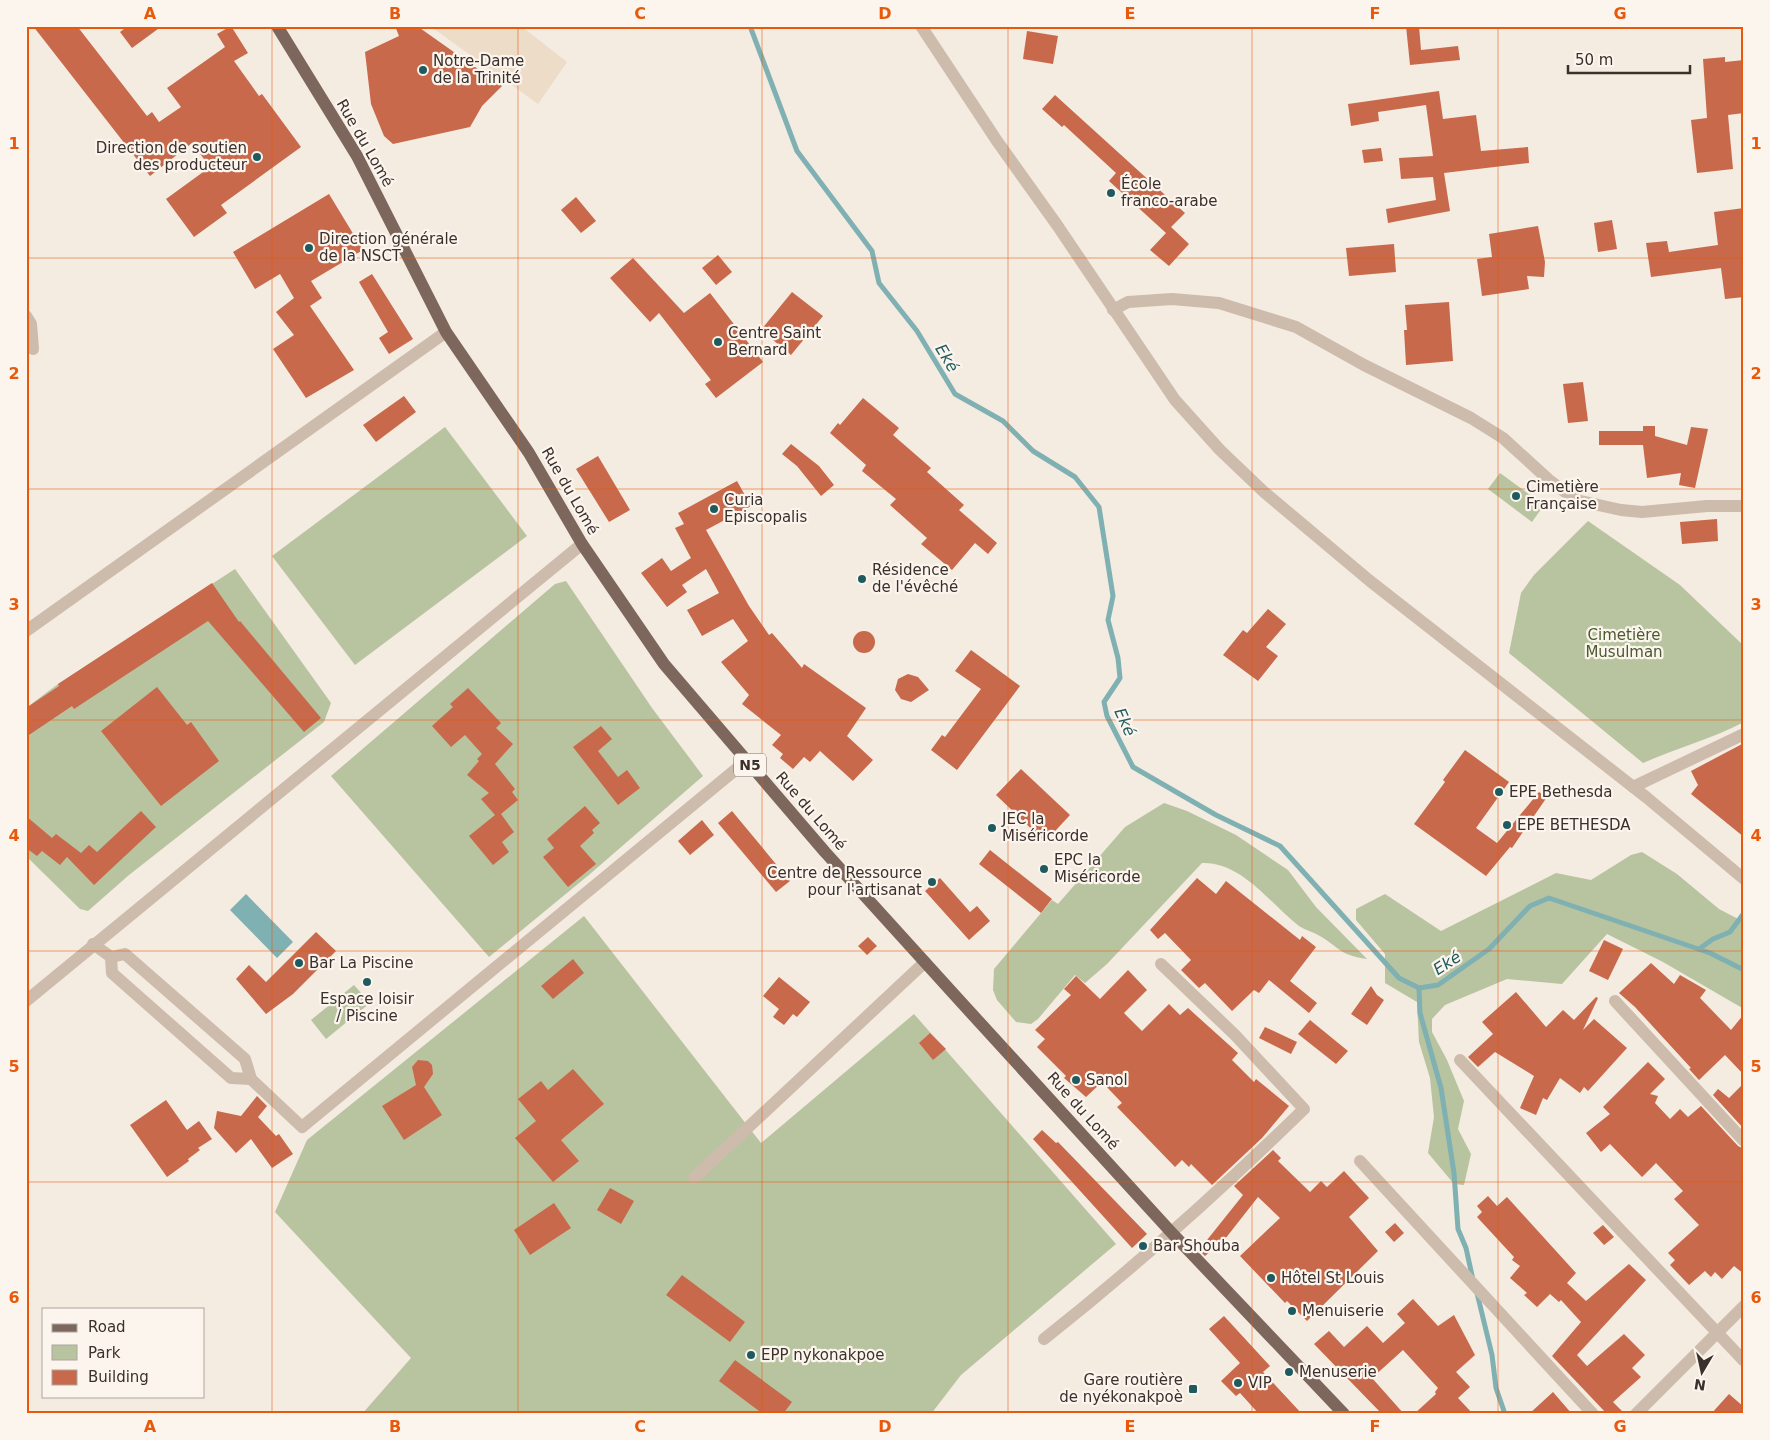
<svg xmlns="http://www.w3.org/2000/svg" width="1770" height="1440" viewBox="0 0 1770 1440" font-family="'DejaVu Sans',sans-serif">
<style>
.green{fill:#b8c4a0}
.plaza{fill:#ecdcc8}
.water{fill:#7fb0b2}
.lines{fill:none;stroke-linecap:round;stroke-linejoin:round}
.stream{stroke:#7fb0b2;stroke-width:5}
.building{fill:#c8694b}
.street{stroke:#cdbbac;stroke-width:12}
.primary{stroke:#7d675c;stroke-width:12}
.grid{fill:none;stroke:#e8590c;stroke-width:1;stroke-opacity:0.55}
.poi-dot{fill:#1f5a5e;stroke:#fbf5ee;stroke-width:2}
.labels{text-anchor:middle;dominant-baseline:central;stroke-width:4.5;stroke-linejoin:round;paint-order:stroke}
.shield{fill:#fbf5ee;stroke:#756b66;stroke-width:1}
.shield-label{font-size:14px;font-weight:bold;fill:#3b302b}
.poi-label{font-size:15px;fill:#3b302b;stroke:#fbf5ee;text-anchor:start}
.street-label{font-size:15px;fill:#3b302b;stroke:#fbf5ee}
.park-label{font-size:15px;fill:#4a5a2e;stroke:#fbf5ee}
.water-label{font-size:16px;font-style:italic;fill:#1f5a5e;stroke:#fbf5ee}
.neatline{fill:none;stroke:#e8590c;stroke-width:2}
.grid-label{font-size:16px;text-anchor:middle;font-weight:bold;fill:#e8590c}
</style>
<rect width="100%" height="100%" fill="#f4ebe1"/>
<g class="green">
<polygon points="445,427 527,536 355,665 272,556"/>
<polygon points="1500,473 1544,505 1532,522 1488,489"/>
<path d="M1588,521L1680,585L1744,646V722C1712,739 1676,748 1643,763L1509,653L1521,593L1534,575Z"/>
<polygon points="235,569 331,703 324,722 129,875 88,911 80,909 26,856 26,708 58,684"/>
<polygon points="566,581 652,708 703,776 590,874 489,957 331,776 555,584"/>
<path d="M1164,803L1187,811L1236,835L1288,870L1316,907L1367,959C1340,955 1341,949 1320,936C1313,932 1305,930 1299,926C1270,904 1243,862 1202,863L1107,964L1085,983L1075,975L1038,1019L1031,1024L1016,1022L997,1000L993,990L994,969L1052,900L1058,904L1125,827Z"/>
<polygon points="1642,852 1677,874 1719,909 1744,922 1744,1009 1663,962 1607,934 1562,984 1507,979 1445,1005 1432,1019 1432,1032 1447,1060 1464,1101 1458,1129 1471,1154 1464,1185 1454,1184 1428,1153 1434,1117 1430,1078 1419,1042 1417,1002 1385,983 1385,954 1356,920 1356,909 1385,894 1441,931 1556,873 1591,880 1631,855"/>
<polygon points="584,916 761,1143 914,1014 1116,1244 961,1375 931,1414 362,1414 411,1358 275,1212 307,1140"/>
<polygon points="354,985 370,1003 326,1039 311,1020"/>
</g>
<polygon class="plaza" points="430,26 521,26 567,62 538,104"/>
<polygon class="water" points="246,894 293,942 277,958 230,910"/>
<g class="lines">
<g class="stream">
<polyline points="750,26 797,151 872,251 879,283 917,331 955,394 1003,421 1033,451 1075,477 1099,507 1113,596 1108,620 1118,658 1120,678 1104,702 1107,716 1133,767 1216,815 1280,846 1399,978 1419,988 1438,985 1489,949 1530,906 1549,898 1710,953 1744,970"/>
<polyline points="1699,949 1713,939 1730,932 1744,913"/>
<polyline points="1419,988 1420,1013 1441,1088 1454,1173 1458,1229 1466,1248 1473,1280"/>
<polyline points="1477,1293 1492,1355 1496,1388 1505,1414"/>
</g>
</g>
<g class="building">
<polygon points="33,26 77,26 147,116 152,112 159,122 181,107 167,88 225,47 217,34 231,26 248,53 234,61 259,96 262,94 301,147 221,205 227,213 194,237 166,199 210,167 192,143 150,176"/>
<polygon points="128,26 162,26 132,48 120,32"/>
<polygon points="395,26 417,26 502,86 482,106 470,127 393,144 384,136 371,104 365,52 399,36"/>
<polygon points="1406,26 1419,26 1421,50 1458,46 1460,60 1410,65"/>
<polygon points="1027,31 1058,36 1053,64 1023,59"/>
<polygon points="1725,57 1725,62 1744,60 1744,113 1728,115 1733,169 1697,173 1691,120 1707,118 1703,59"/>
<polygon points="1439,91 1443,119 1476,115 1481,151 1528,147 1529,163 1444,173 1450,211 1388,223 1386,209 1436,200 1433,177 1401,179 1399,158 1433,156 1426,105 1378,112 1379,121 1351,126 1348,104"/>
<polygon points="1055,95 1185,213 1171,227 1189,244 1169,266 1150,250 1166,233 1109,181 1116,173 1064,125 1062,127 1042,109"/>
<polygon points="1381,148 1383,161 1364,163 1362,150"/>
<polygon points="329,194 363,250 311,281 322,298 310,306 354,370 306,398 273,349 294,335 276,312 294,298 280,274 255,289 233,252"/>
<polygon points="576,197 596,221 581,233 561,210"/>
<polygon points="1744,208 1744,297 1725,299 1721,268 1651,277 1646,243 1667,241 1669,252 1718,245 1714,212"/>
<polygon points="1612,220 1617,249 1598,252 1594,223"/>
<polygon points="1538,226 1545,262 1544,277 1527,276 1529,289 1482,296 1477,259 1492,257 1489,234"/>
<polygon points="1394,244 1396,272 1349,276 1346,248"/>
<polygon points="718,255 732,272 716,285 702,268"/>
<polygon points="633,258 684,313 710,293 763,362 716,398 705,384 711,380 659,313 650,322 610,278"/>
<polygon points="372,274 413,339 389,354 379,338 388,332 359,282"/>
<polygon points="792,292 823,316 791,355 761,330"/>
<polygon points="1449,302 1453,361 1406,365 1404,330 1407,330 1405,305"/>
<polygon points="1583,382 1588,421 1568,423 1563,384"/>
<polygon points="404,396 416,412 376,442 363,425"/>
<polygon points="863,398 899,428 893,435 931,468 927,472 964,505 959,510 997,543 988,554 975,543 952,570 921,544 927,538 890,505 896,499 862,471 866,465 830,433 838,423 840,425"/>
<polygon points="1643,426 1655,426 1655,436 1687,445 1691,427 1708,429 1695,488 1679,485 1681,473 1647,478 1643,445 1599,445 1599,431 1643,431"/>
<polygon points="791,444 819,466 834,485 821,496 797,466 782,454"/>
<polygon points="598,456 630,510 609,522 576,469"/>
<polygon points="737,481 751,506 706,530 749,606 769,635 772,633 802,668 804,664 866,708 847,736 873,760 853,781 820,751 810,762 804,757 793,769 780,758 783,754 772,745 781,735 742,704 749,695 721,662 748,641 733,619 702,636 687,610 719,593 706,569 682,585 687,592 667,607 641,573 662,558 671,571 691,558 675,528 684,524 678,513"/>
<polygon points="1717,519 1718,541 1682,544 1680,522"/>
<polygon points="212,583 239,622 240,621 321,718 304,732 208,621 74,709 72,706 26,737 26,708 59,686 58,684"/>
<polygon points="1268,609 1286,624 1266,647 1278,656 1258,681 1223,655 1243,630 1247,633"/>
<circle cx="864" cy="642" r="11"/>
<polygon points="971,650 1020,686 957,770 931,750 942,735 945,737 981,689 955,671"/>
<polygon points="908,674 918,677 929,690 911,702 901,699 895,690 898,679"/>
<polygon points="157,687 187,725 191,722 219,761 161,806 101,731"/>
<polygon points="468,688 501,723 496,728 513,744 495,764 515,789 512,792 518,800 501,814 514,832 502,842 509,852 493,865 469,836 495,815 481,799 489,793 467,775 479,761 477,759 482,754 465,735 451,747 432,726 453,707 450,704"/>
<polygon points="601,726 612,739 598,751 618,777 627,770 640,788 618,805 573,747"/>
<polygon points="1744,743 1744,837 1691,794 1698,785 1691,771"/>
<polygon points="1465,750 1509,782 1476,828 1497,843 1539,792 1547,797 1512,848 1510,847 1486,876 1414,824 1445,782 1443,780"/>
<polygon points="1021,769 1070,815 1045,842 996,795"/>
<polygon points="585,806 600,823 592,830 594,833 580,846 596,864 568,887 543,857 554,848 547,839"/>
<polygon points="141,811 156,827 94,885 67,857 60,865 42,851 37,856 26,848 26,816 52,838 56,834 81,853 89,845 97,852"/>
<polygon points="732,811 790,881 776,892 718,823"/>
<polygon points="702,820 714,835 690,855 678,841"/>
<polygon points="990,850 1052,899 1041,913 979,864"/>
<polygon points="940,878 970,912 977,906 990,921 969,940 925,891"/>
<polygon points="1197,878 1216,894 1226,881 1300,940 1302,936 1316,947 1290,981 1317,1003 1309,1013 1269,980 1259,993 1254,990 1232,1011 1205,983 1199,988 1181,970 1191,960 1165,933 1158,939 1150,930"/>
<polygon points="316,932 336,951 293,994 266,1014 236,979 249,965 266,982"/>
<polygon points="868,937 877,946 867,955 858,946"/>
<polygon points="1604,940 1623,949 1608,980 1589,971"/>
<polygon points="573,959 584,973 553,999 541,986"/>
<polygon points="1651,963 1674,984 1680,975 1706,990 1700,998 1731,1030 1744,1014 1744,1075 1725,1055 1699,1080 1689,1069 1691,1068 1635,1007 1619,993"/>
<polygon points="1128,970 1147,990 1124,1013 1142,1031 1169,1004 1180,1015 1188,1008 1238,1053 1232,1060 1254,1082 1256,1079 1289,1106 1262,1138 1212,1185 1191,1164 1189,1167 1182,1160 1175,1167 1117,1107 1122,1103 1102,1082 1086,1097 1064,1078 1066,1076 1037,1047 1045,1039 1035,1030 1071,995 1064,989 1076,976 1100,999"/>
<polygon points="779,977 810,1002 797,1017 793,1014 784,1025 773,1017 779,1009 763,996"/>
<polygon points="1371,986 1377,995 1384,1000 1367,1025 1351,1014"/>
<polygon points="1516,992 1546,1027 1563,1010 1574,1020 1596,997 1598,998 1583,1030 1594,1019 1627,1048 1588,1091 1584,1087 1580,1093 1560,1078 1547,1100 1543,1098 1536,1115 1520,1108 1534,1076 1495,1052 1478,1067 1468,1057 1493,1034 1482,1022"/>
<polygon points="1310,1020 1348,1051 1336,1064 1298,1034"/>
<polygon points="1265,1027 1297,1042 1291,1054 1259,1038"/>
<polygon points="930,1033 946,1049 933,1060 919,1043"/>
<polygon points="418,1060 428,1061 432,1065 433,1074 424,1087 442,1115 404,1140 382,1106 416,1085 412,1067"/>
<polygon points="1648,1062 1665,1079 1650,1094 1658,1096 1655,1103 1670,1119 1680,1109 1688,1117 1701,1106 1738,1146 1744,1149 1744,1274 1734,1266 1722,1279 1715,1272 1711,1277 1705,1271 1689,1285 1670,1265 1675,1260 1668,1253 1699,1225 1674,1199 1683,1191 1656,1163 1642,1177 1610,1144 1601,1152 1586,1133 1610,1114 1603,1107"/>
<polygon points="573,1069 604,1104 561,1140 579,1161 553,1182 515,1138 536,1121 518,1099 541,1081 548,1090"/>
<polygon points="1744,1083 1744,1129 1713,1095 1718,1089 1729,1098"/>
<polygon points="257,1096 267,1106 258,1117 276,1136 279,1134 293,1154 272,1168 251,1139 236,1153 214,1128 217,1111 241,1116"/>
<polygon points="166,1100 187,1130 199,1121 212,1139 198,1148 200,1150 188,1159 189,1161 167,1177 130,1125"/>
<polygon points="1042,1130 1056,1143 1058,1142 1147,1234 1132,1248 1033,1139"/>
<polygon points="1273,1150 1281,1158 1278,1161 1310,1192 1321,1181 1327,1187 1344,1171 1369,1198 1349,1217 1378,1251 1307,1321 1287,1301 1285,1303 1240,1256 1280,1218 1258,1197 1225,1239 1205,1256 1199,1250 1243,1195 1234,1186"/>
<polygon points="610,1188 634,1201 621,1224 597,1210"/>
<polygon points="1488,1196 1497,1206 1507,1197 1576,1273 1567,1283 1586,1301 1629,1264 1646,1280 1577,1355 1587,1366 1624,1334 1645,1355 1632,1368 1641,1377 1613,1402 1625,1414 1607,1414 1552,1356 1581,1322 1561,1300 1559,1302 1550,1294 1537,1307 1524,1295 1527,1293 1510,1278 1520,1266 1512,1260 1514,1257 1477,1217 1482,1212 1477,1206"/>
<polygon points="554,1203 571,1228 530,1255 514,1230"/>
<polygon points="1395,1223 1404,1233 1394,1242 1385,1232"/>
<polygon points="1603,1225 1614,1237 1604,1245 1593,1233"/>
<polygon points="682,1275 745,1322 730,1342 666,1295"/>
<polygon points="1413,1299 1438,1326 1454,1315 1475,1355 1456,1372 1470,1387 1458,1398 1473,1414 1414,1414 1436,1394 1435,1392 1438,1388 1403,1350 1372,1378 1404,1414 1382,1414 1314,1344 1329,1331 1344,1347 1367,1326 1383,1343 1405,1323 1397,1314"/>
<polygon points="1224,1316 1270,1366 1263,1372 1302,1414 1259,1414 1240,1393 1236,1396 1221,1381 1240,1363 1209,1329"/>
<polygon points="735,1360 792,1402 783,1414 763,1414 719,1381"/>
<polygon points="1553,1392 1572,1414 1529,1414"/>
<polygon points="1729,1394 1744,1407 1744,1414 1711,1414"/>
</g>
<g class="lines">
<g class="street">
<polyline points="921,26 997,141 1057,225 1175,400 1220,450 1264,492 1370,581 1646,797 1744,879"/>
<polyline points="1113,310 1128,302 1172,299 1219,303 1296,327 1364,365 1471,418 1503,438 1549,480 1576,500 1621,510 1642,512 1707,506 1744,506"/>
<polyline points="26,316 31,324 33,349"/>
<polyline points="26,631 446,332"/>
<polyline points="1633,787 1744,734"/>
<polyline points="93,944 111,957 125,954 245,1059 251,1079 302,1127 746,761"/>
<polyline points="111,957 112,973 231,1078 251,1079"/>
<polyline points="26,1001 582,544"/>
<polyline points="1615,1001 1744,1141"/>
<polyline points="1460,1060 1744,1361"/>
<polyline points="1360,1161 1593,1414"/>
<polyline points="694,1178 925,962"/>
<path d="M1044,1339C1135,1267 1221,1190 1304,1109L1235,1035L1161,964"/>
<polyline points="1636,1414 1744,1306"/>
</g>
<polyline class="primary" points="277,26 357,156 446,332 529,453 582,544 664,664 825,852 961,1002 1171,1232 1344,1414"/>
</g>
<path class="grid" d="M272,26V1414M518,26V1414M762,26V1414M1008,26V1414M1252,26V1414M1498,26V1414M26,258H1744M26,489H1744M26,720H1744M26,951H1744M26,1182H1744"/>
<g class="poi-dot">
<circle cx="423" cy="70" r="5"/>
<circle cx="257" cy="157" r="5"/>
<circle cx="1111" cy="193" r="5"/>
<circle cx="309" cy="248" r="5"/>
<circle cx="718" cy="342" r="5"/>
<circle cx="1516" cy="496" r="5"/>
<circle cx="714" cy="509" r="5"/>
<circle cx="862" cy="579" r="5"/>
<circle cx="1499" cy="792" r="5"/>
<circle cx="1507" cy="825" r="5"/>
<circle cx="992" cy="828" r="5"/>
<circle cx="1044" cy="869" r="5"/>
<circle cx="932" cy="882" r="5"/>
<circle cx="299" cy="963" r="5"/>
<circle cx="367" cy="982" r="5"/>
<circle cx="1076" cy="1080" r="5"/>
<circle cx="1143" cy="1246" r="5"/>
<circle cx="1271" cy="1278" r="5"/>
<circle cx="1292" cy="1311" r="5"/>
<circle cx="751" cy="1355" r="5"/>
<circle cx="1289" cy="1372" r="5"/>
<circle cx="1238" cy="1383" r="5"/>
<rect x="1188" y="1384" width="10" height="10" rx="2.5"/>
</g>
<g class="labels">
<rect class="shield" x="734" y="753.5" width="32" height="23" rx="4"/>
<g class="shield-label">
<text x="750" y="765">N5</text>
</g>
<g class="poi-label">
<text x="433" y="61">Notre-Dame<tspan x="433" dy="17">de la Trinité</tspan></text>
<text x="247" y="148" text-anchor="end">Direction de soutien<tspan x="247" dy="17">des producteur</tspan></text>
<text x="1121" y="184">École<tspan x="1121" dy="17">franco-arabe</tspan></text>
<text x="319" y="239">Direction générale<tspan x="319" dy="17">de la NSCT</tspan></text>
<text x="728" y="333">Centre Saint<tspan x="728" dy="17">Bernard</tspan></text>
<text x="1526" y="487">Cimetière<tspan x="1526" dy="17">Française</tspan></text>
<text x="724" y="500">Curia<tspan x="724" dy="17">Episcopalis</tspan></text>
<text x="872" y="570">Résidence<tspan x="872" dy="17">de l'évêché</tspan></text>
<text x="1509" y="792">EPE Bethesda</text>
<text x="1002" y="819">JEC la<tspan x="1002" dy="17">Miséricorde</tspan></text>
<text x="1517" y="825">EPE BETHESDA</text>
<text x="1054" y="860">EPC la<tspan x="1054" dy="17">Miséricorde</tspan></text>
<text x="922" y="873" text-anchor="end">Centre de Ressource<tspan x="922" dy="17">pour l'artisanat</tspan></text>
<text x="309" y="963">Bar La Piscine</text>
<text x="367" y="999" text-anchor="middle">Espace loisir<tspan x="367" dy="17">/ Piscine</tspan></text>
<text x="1086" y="1080">Sanol</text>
<text x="1153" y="1246">Bar Shouba</text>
<text x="1281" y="1278">Hôtel St Louis</text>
<text x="1302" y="1311">Menuiserie</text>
<text x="761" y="1355">EPP nykonakpoe</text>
<text x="1299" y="1372">Menuserie</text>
<text x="1183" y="1380" text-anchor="end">Gare routière<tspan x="1183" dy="17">de nyékonakpoè</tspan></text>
<text x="1248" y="1383">VIP</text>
</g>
<g class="street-label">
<text transform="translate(365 143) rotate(60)">Rue du Lomé</text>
<text transform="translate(570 491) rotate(60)">Rue du Lomé</text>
<text transform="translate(811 811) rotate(49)">Rue du Lomé</text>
<text transform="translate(1083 1111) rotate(48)">Rue du Lomé</text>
</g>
<g class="park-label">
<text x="1624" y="635">Cimetière<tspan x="1624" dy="17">Musulman</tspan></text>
</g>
<g class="water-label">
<text transform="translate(947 358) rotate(59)">Eké</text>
<text transform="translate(1125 722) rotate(66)">Eké</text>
<text transform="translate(1447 963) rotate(-33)">Eké</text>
</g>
</g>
<rect width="1770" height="1440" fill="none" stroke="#fbf5ee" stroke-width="55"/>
<rect x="42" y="1308" width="162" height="90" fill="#fbf5ee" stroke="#aea6a0"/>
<rect x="52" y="1324" width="25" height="8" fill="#7d675c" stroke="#aea6a0"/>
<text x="88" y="1332" font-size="15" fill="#3b302b">Road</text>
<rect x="52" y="1345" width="25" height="15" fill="#b8c4a0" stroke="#aea6a0"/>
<text x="88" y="1358" font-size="15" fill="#3b302b">Park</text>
<rect x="52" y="1370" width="25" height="15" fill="#c8694b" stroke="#aea6a0"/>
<text x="88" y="1382" font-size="15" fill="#3b302b">Building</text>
<g transform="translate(1702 1372) rotate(189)" stroke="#fbf5ee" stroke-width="4" paint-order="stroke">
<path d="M0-4L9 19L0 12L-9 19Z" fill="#3b302b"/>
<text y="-8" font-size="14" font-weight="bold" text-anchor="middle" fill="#3b302b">N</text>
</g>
<path d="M1568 65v8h122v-8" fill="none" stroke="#3b302b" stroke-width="2.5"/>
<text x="1575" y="65" font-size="15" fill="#3b302b" stroke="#fbf5ee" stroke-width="4" paint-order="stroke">50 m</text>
<rect x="28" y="28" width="1714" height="1384" class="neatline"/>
<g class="grid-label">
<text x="150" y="19">A</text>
<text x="395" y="19">B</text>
<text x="640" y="19">C</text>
<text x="885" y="19">D</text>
<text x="1130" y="19">E</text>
<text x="1375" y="19">F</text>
<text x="1620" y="19">G</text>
<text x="14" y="149">1</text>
<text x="1756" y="149">1</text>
<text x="14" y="379">2</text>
<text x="1756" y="379">2</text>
<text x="14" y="610">3</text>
<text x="1756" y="610">3</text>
<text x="14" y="841">4</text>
<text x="1756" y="841">4</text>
<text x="14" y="1072">5</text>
<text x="1756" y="1072">5</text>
<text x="14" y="1303">6</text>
<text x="1756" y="1303">6</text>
<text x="150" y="1432">A</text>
<text x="395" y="1432">B</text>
<text x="640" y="1432">C</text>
<text x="885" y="1432">D</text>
<text x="1130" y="1432">E</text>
<text x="1375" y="1432">F</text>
<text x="1620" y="1432">G</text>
</g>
</svg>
